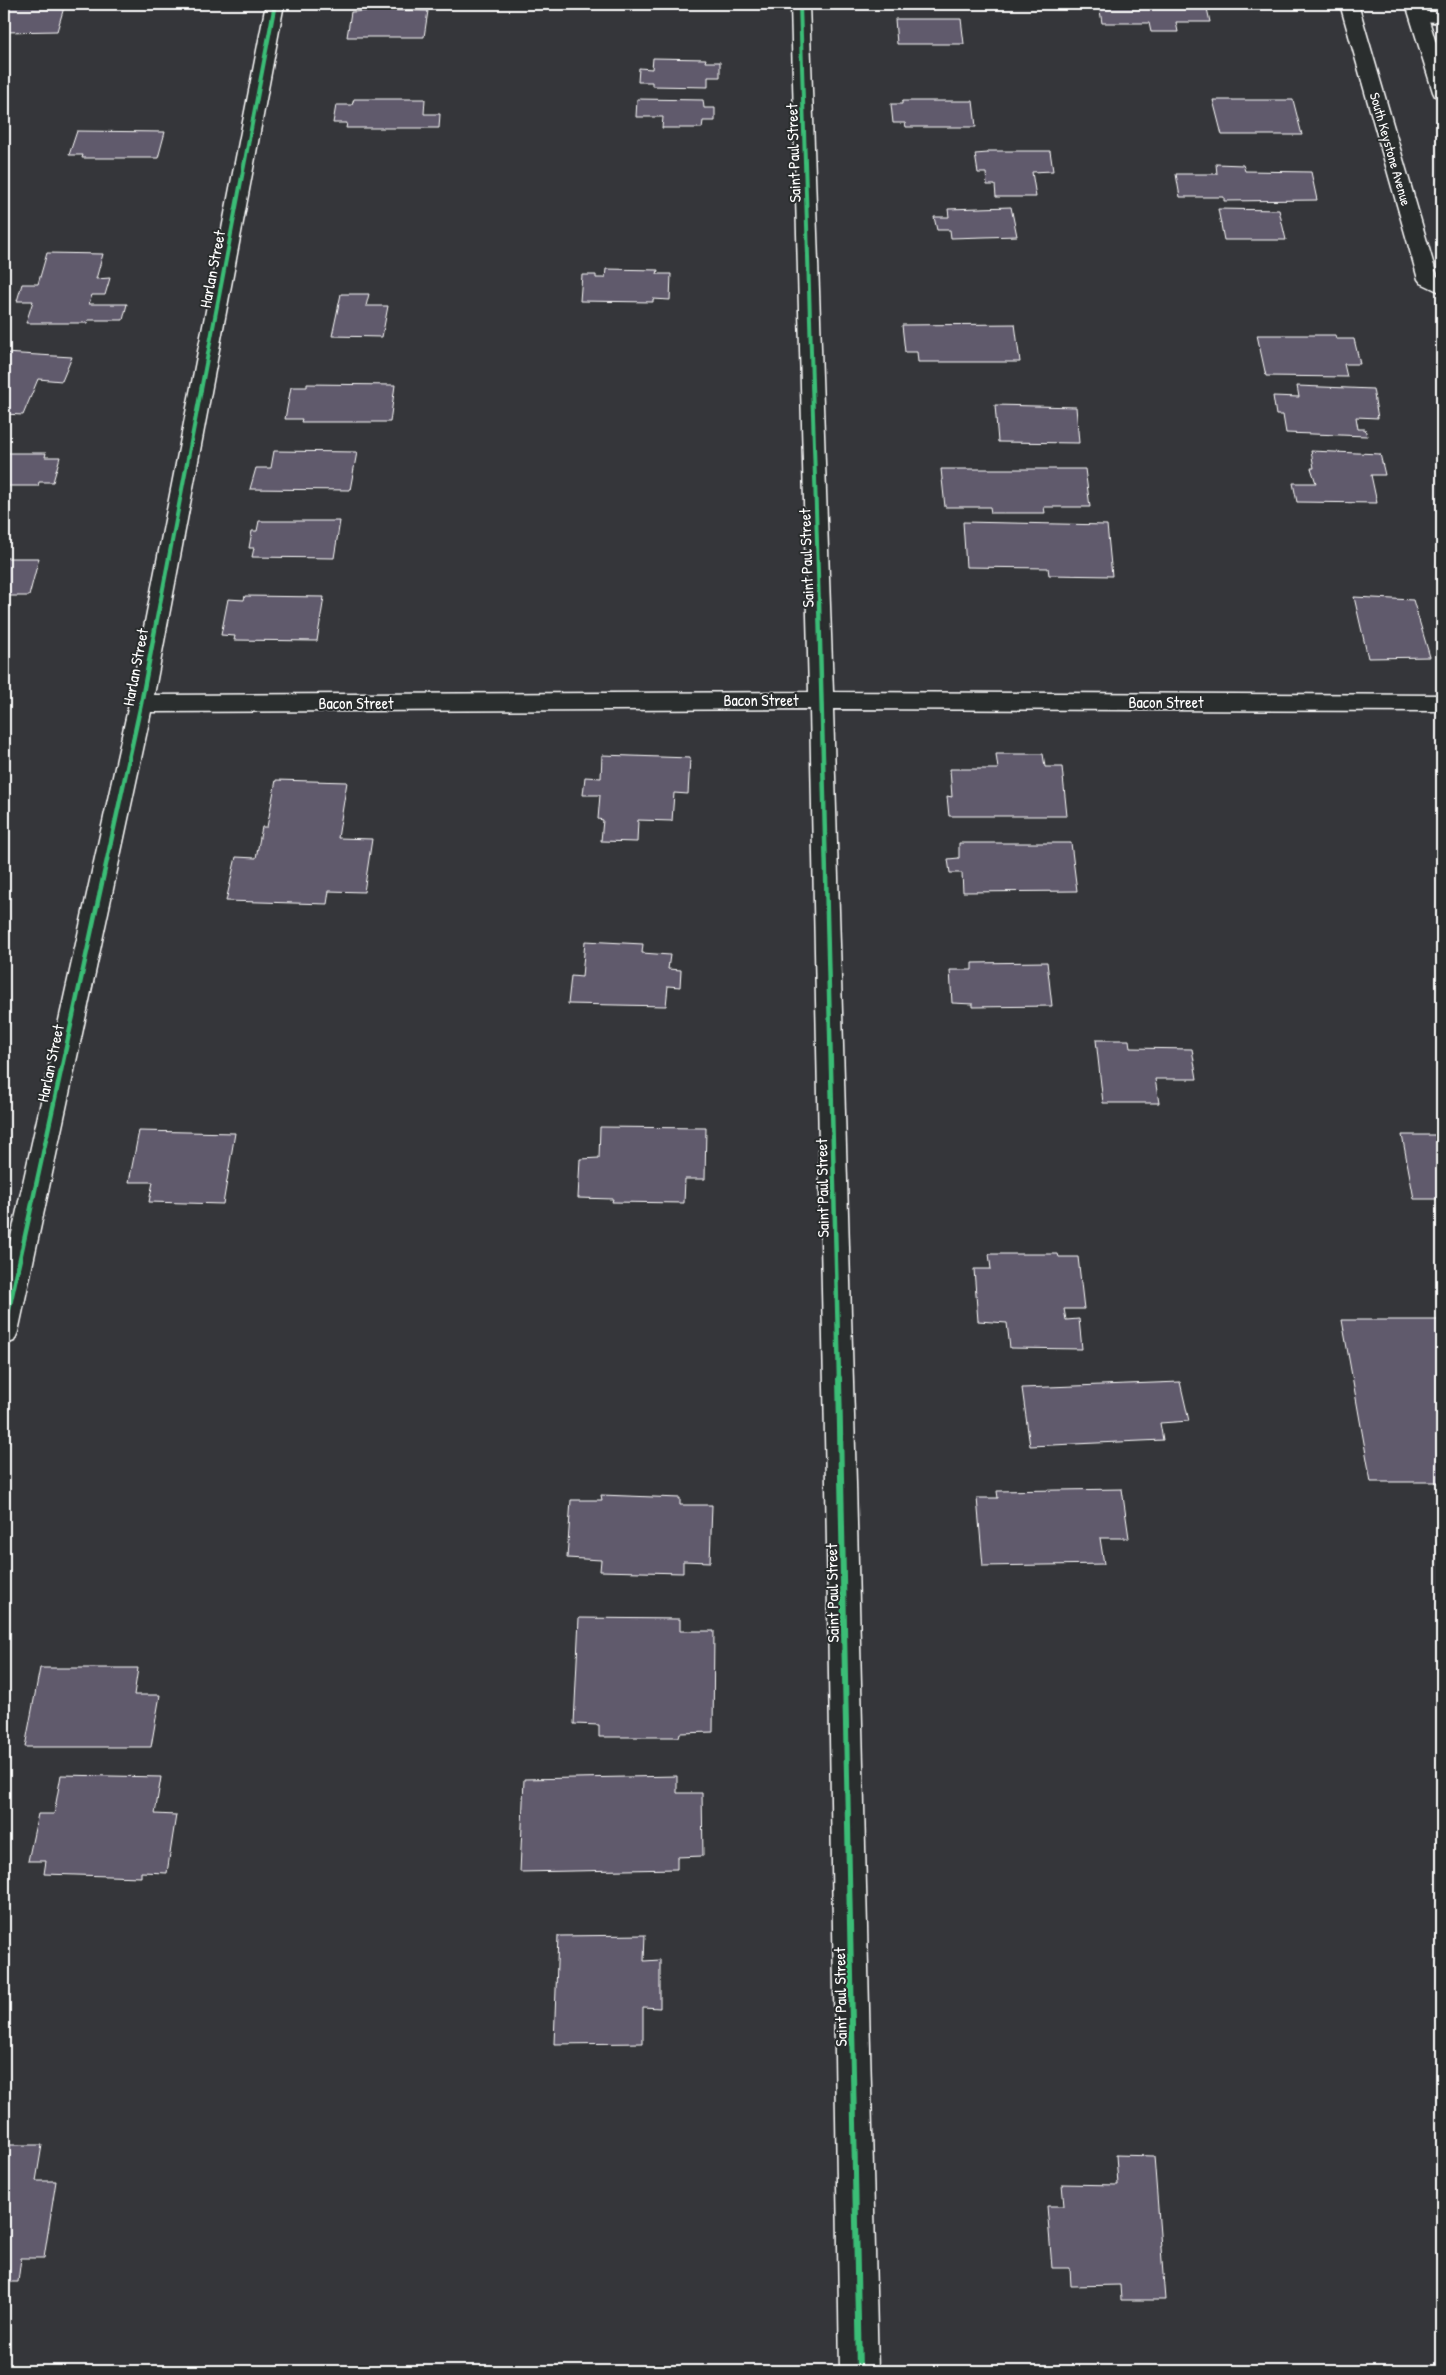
<svg xmlns="http://www.w3.org/2000/svg" width="1446" height="2375" viewBox="0 0 1446 2375" font-family="'Patrick Hand',sans-serif">
<style>
.building{fill:#615a6c;stroke:#fff}
.lines{fill:none;stroke-linecap:round;stroke-linejoin:round}
.lane-casing{stroke:#fff;stroke-width:4}
.street-casing{stroke:#fff;stroke-width:3}
.secondary-casing{stroke:#fff;stroke-width:3}
.lane{fill:#2a2d2e;fill-rule:evenodd}
.street{fill:#2a2d2e;fill-rule:evenodd}
.secondary{fill:#2a2d2e;fill-rule:evenodd}
.cycleway-far2-casing{stroke:#2a2d2e;stroke-width:6}
.cycleway-far1-casing{stroke:#2a2d2e;stroke-width:8}
.cycleway-casing{stroke:#2a2d2e;stroke-width:9}
.cycleway-far2{stroke:#3abd76;stroke-width:4}
.cycleway-far1{stroke:#3abd76;stroke-width:4.5}
.cycleway{stroke:#3abd76;stroke-width:6}
.labels{text-anchor:middle;dominant-baseline:central;stroke-width:4;stroke-linejoin:round;paint-order:stroke}
.far-street-label{font-size:14px;fill:#fff;stroke:#2a2d2e}
.street-label{font-size:16px;fill:#fff;stroke:#2a2d2e}
</style>
<rect width="100%" height="100%" fill="#35363a"/>
<filter id="ink" filterUnits="userSpaceOnUse"><feTurbulence type="fractalNoise" baseFrequency=".02" numOctaves="2"/><feDisplacementMap in="SourceGraphic" scale="10" xChannelSelector="R" yChannelSelector="G"/><feConvolveMatrix kernelMatrix="1 2 1 2 8 2 1 2 1" color-interpolation-filters="sRGB"/></filter>
<g filter="url(#ink)">
<g class="building">
<polygon points="9,4 65,4 57,31 4,32 4,22"/>
<polygon points="1099,4 1206,4 1210,22 1176,22 1178,32 1151,32 1149,23 1102,23"/>
<polygon points="381,10 428,11 424,37 347,37 351,12"/>
<polygon points="895,19 961,19 964,44 897,44"/>
<polygon points="653,58 706,59 705,62 720,62 720,77 708,77 708,87 652,86 652,82 638,82 639,68 652,69"/>
<polygon points="354,99 425,99 424,114 440,114 439,128 346,128 347,123 333,123 336,105 352,105"/>
<polygon points="637,99 703,100 704,108 715,108 715,121 703,121 702,128 662,128 663,117 636,117"/>
<polygon points="1213,100 1293,100 1302,135 1222,135"/>
<polygon points="902,101 973,101 976,127 906,127 905,123 893,123 891,104 902,104"/>
<polygon points="77,131 165,132 158,158 82,158 83,155 69,155"/>
<polygon points="988,151 1050,151 1053,171 1032,172 1036,197 996,197 995,185 987,185 986,173 978,173 975,154 988,153"/>
<polygon points="1216,164 1243,165 1245,171 1311,172 1317,200 1224,201 1224,197 1180,197 1176,174 1217,174"/>
<polygon points="1011,207 1017,236 951,238 950,230 937,230 934,217 949,217 948,209"/>
<polygon points="1218,209 1279,210 1286,240 1224,240"/>
<polygon points="47,253 103,254 96,279 110,278 105,295 92,295 89,304 127,304 123,320 88,320 87,323 26,323 33,301 17,301 22,284 38,284"/>
<polygon points="606,269 658,270 657,274 671,274 670,300 653,299 653,302 580,301 582,275 596,275 596,278 605,278"/>
<polygon points="341,294 369,294 366,306 388,306 382,337 332,336"/>
<polygon points="1015,324 1020,362 918,362 917,352 905,352 902,325"/>
<polygon points="1257,335 1335,335 1336,339 1354,339 1360,364 1344,364 1347,377 1266,376"/>
<polygon points="4,353 72,357 62,381 38,379 23,415 4,414"/>
<polygon points="307,384 395,385 390,422 301,422 302,419 285,419 291,387 307,387"/>
<polygon points="1297,386 1373,389 1378,418 1356,417 1358,429 1365,429 1367,436 1286,433 1283,415 1276,415 1273,396 1299,397"/>
<polygon points="995,405 1076,407 1079,443 998,442"/>
<polygon points="274,451 357,452 350,490 250,489 256,468 271,468"/>
<polygon points="1311,451 1380,454 1385,475 1371,475 1377,503 1297,502 1293,483 1316,483 1311,468 1314,468"/>
<polygon points="4,453 46,453 45,457 60,457 53,482 39,482 38,486 7,486 4,495"/>
<polygon points="941,469 1085,469 1090,507 1044,507 1045,513 991,513 990,507 945,507"/>
<polygon points="259,521 340,521 334,558 252,557 254,548 249,548 252,531 257,531"/>
<polygon points="963,522 1107,525 1112,576 1049,575 1048,568 966,567"/>
<polygon points="4,558 39,558 29,596 4,596"/>
<polygon points="245,596 324,597 317,641 234,640 235,636 221,635 228,599 244,600"/>
<polygon points="1354,597 1413,600 1430,657 1368,658"/>
<polygon points="996,754 1043,754 1045,767 1062,767 1067,816 949,816 947,796 952,797 950,769 998,769"/>
<polygon points="602,755 690,758 688,794 674,793 672,821 638,820 637,842 601,841 603,820 598,819 600,795 583,795 585,777 601,778"/>
<polygon points="276,780 347,782 338,838 372,839 364,892 329,891 327,904 226,901 236,857 256,858 262,827 267,827"/>
<polygon points="959,843 1071,843 1077,891 963,892 962,873 950,873 948,859 959,858"/>
<polygon points="585,941 643,944 642,953 670,955 668,969 681,970 680,987 668,986 666,1006 568,1004 571,976 582,977"/>
<polygon points="1047,962 1052,1006 973,1007 973,1004 952,1003 950,970 972,970 972,963"/>
<polygon points="1096,1040 1129,1040 1130,1048 1192,1049 1197,1079 1155,1079 1159,1103 1103,1103"/>
<polygon points="600,1127 706,1128 705,1179 685,1179 684,1203 612,1202 613,1199 578,1198 580,1159 599,1158"/>
<polygon points="139,1131 235,1133 223,1204 149,1202 153,1182 129,1182"/>
<polygon points="1402,1135 1442,1135 1442,1199 1414,1199"/>
<polygon points="989,1254 1058,1254 1059,1257 1078,1257 1084,1309 1064,1309 1066,1320 1079,1319 1082,1349 1010,1348 1007,1323 978,1321 974,1269 991,1269"/>
<polygon points="1342,1320 1442,1320 1442,1482 1371,1482"/>
<polygon points="1180,1382 1189,1421 1160,1423 1163,1440 1030,1446 1022,1388"/>
<polygon points="1122,1489 1129,1538 1100,1538 1104,1564 983,1566 977,1498 998,1498 997,1491"/>
<polygon points="601,1495 680,1498 680,1505 712,1505 710,1562 683,1561 683,1573 600,1571 601,1560 567,1558 571,1500 602,1500"/>
<polygon points="579,1618 680,1619 680,1631 714,1631 713,1732 680,1733 679,1737 599,1737 599,1725 574,1724"/>
<polygon points="40,1668 138,1668 134,1695 160,1695 151,1747 25,1747"/>
<polygon points="61,1775 161,1777 155,1814 176,1815 167,1873 141,1872 141,1877 44,1874 46,1861 28,1861 38,1814 54,1814"/>
<polygon points="677,1776 677,1793 702,1793 703,1856 677,1857 677,1869 520,1872 524,1779"/>
<polygon points="645,1935 644,1961 660,1960 660,2008 643,2007 643,2043 554,2044 558,1936"/>
<polygon points="4,2145 42,2145 36,2181 56,2181 44,2258 21,2258 18,2282 4,2282"/>
<polygon points="1116,2155 1154,2156 1165,2300 1121,2300 1120,2285 1071,2286 1070,2268 1052,2268 1047,2206 1064,2206 1062,2184 1118,2185"/>
</g>
<g class="lines">
<g class="lane-casing">
<polygon id="lane" points="1419,12 1442,12 1442,22 1413,21 1411,17 1413,13"/>
</g>
<g class="street-casing">
<polygon id="street" points="266,4 284,4 154,695 809,692 791,4 809,4 833,692 1442,695 1442,711 833,709 856,1483 878,2371 840,2371 826,1483 810,709 151,712 18,1332 14,1341 4,1345 4,1269 129,704"/>
</g>
<g class="secondary-casing">
<g id="secondary">
<polygon points="1340,4 1358,4 1437,276 1442,279 1442,293 1421,283 1418,279"/>
<polygon points="1406,4 1424,4 1442,63 1442,97 1435,96 1433,92"/>
</g>
</g>
<use href="#lane" class="lane"/>
<use href="#street" class="street"/>
<use href="#secondary" class="secondary"/>
<g class="cycleway-far2-casing">
<g id="cycleway-far2">
<polyline points="800,4 819,604"/>
<polyline points="160,604 275,4"/>
</g>
</g>
<g class="cycleway-far1-casing">
<g id="cycleway-far1">
<polyline points="819,603 839,1380"/>
<polyline points="4,1332 141,704 160,603"/>
</g>
</g>
<g class="cycleway-casing">
<polyline id="cycleway" points="839,1378 859,2371"/>
</g>
<use href="#cycleway-far2" class="cycleway-far2"/>
<use href="#cycleway-far1" class="cycleway-far1"/>
<use href="#cycleway" class="cycleway"/>
</g>
</g>
<g class="labels">
<g class="far-street-label">
<text transform="translate(1391 149) rotate(74)">South Keystone Avenue</text>
</g>
<g class="street-label">
<text transform="translate(793 153) rotate(-92)">Saint Paul Street</text>
<text transform="translate(212 269) rotate(-79)">Harlan Street</text>
<text transform="translate(806 558) rotate(-92)">Saint Paul Street</text>
<text transform="translate(135 667) rotate(-79)">Harlan Street</text>
<text x="761" y="700">Bacon Street</text>
<text x="1166" y="702">Bacon Street</text>
<text x="356" y="703">Bacon Street</text>
<text transform="translate(50 1063) rotate(-78)">Harlan Street</text>
<text transform="translate(822 1188) rotate(-91)">Saint Paul Street</text>
<text transform="translate(832 1593) rotate(-91)">Saint Paul Street</text>
<text transform="translate(840 1997) rotate(-91)">Saint Paul Street</text>
</g>
</g>
<rect width="1446" height="2375" fill="none" stroke="#2a2d2e" stroke-width="20"/>
<rect x="10" y="10" width="1426" height="2355" fill="none" stroke="#fff" stroke-width="2" filter="url(#ink)"/>
</svg>
